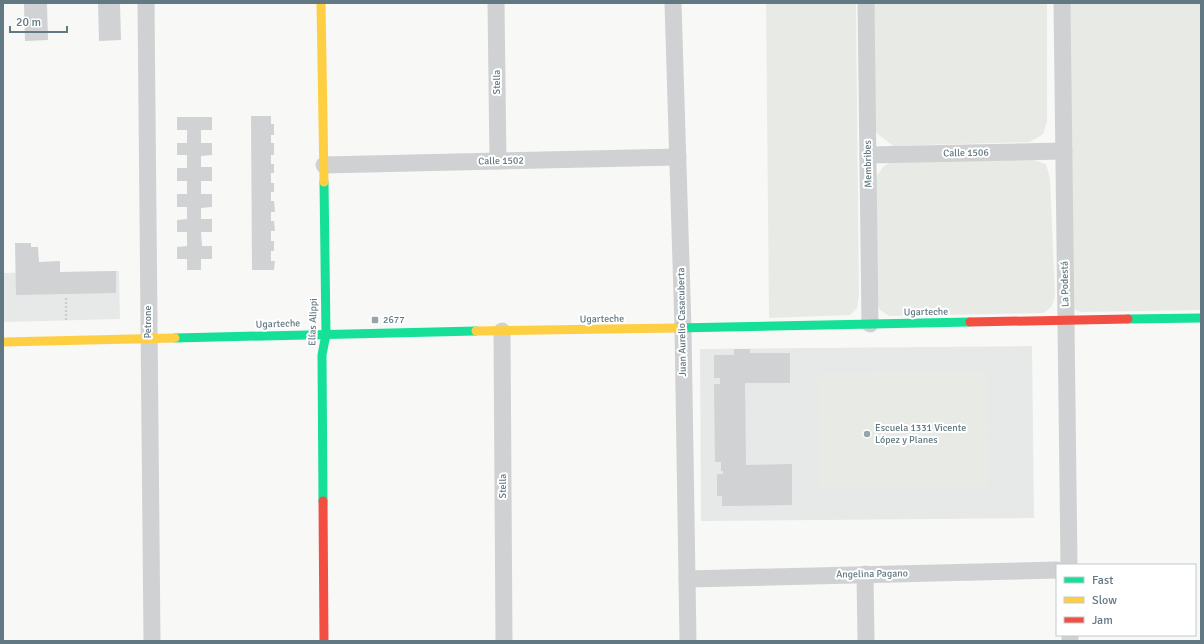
<svg xmlns="http://www.w3.org/2000/svg" width="1204" height="644" viewBox="0 0 1204 644" font-family="Signika,sans-serif">
<style>
.built{fill:#e7e8e8}
.green{fill:#e8ebe5}
.building{fill:#d0d2d3}
.lines{fill:none;stroke-linecap:round;stroke-linejoin:round}
.path{stroke:#cdcece;stroke-width:2.5;stroke-dasharray:2 2;stroke-linecap:butt}
.street{stroke:#d0d1d2;stroke-width:17}
.fast{stroke:#16e098;stroke-width:9}
.slow{stroke:#ffcf43;stroke-width:9}
.jam{stroke:#f24e42;stroke-width:9}
.poi-dot{fill:#96a5ac;stroke:#fff;stroke-width:1.5}
.labels{text-anchor:middle;dominant-baseline:central;stroke-width:4;stroke-linejoin:round;paint-order:stroke}
.street-label{font-size:10px;fill:#627983;stroke:#fff}
.poi-label{font-size:10px;fill:#627983;stroke:#fff;text-anchor:start}
</style>
<rect width="100%" height="100%" fill="#f8f8f7"/>
<g class="built">
<polygon points="119,271 120,319 3,322 3,273"/>
<polygon points="1032,346 1034,518 701,521 700,349"/>
</g>
<g class="green">
<polygon points="766,3 856,3 859,296 857,308 850,315 769,318"/>
<polygon points="872,3 1047,3 1047,122 1043,134 1030,142 893,146 874,131"/>
<polygon points="1068,3 1201,3 1201,310 1080,312 1072,308"/>
<polygon points="1030,159 1046,164 1050,179 1055,295 1052,306 1044,313 889,316 880,310 876,302 874,180 883,167 893,160"/>
<polygon points="987,371 988,486 820,488 818,373"/>
</g>
<g class="building">
<polygon points="24,3 47,3 48,40 25,41"/>
<polygon points="98,3 120,3 121,40 99,41"/>
<polygon points="251,116 271,116 271,124 274,124 274,135 271,135 271,143 274,143 274,155 271,155 271,164 274,164 274,173 271,173 271,183 274,183 274,192 271,192 271,201 274,201 275,212 271,212 271,221 274,221 275,231 271,231 271,241 274,241 274,251 271,251 271,261 275,261 274,270 252,270"/>
<polygon points="177,117 212,117 212,130 201,130 201,143 212,143 212,155 201,156 201,167 212,167 212,181 201,181 201,194 212,194 212,207 201,208 201,219 212,219 212,232 201,232 202,246 212,246 212,259 201,259 201,270 187,270 187,259 177,259 177,247 187,246 187,232 177,232 177,220 187,219 187,207 177,207 177,194 187,194 187,181 177,181 177,168 187,168 187,155 177,155 177,143 187,143 187,130 177,130"/>
<polygon points="15,243 31,243 31,247 38,247 39,262 60,261 60,272 116,271 116,293 16,295"/>
<polygon points="734,349 750,349 750,353 790,353 790,383 745,383 746,465 792,464 792,505 722,506 722,496 717,496 717,474 723,474 723,471 721,471 721,462 715,462 714,384 720,384 720,378 714,378 714,355 734,355"/>
</g>
<g class="lines">
<polyline class="path" points="66,298 66,320"/>
<g class="street">
<polyline points="146,3 152,641"/>
<polyline points="496,3 498,161"/>
<polyline points="673,3 683,328 688,641"/>
<polyline points="866,3 870,324"/>
<polyline points="1062,3 1069,565"/>
<polyline points="868,155 1064,151"/>
<polyline points="324,165 678,157"/>
<polyline points="502,331 504,641"/>
<polyline points="865,574 866,641"/>
<polyline points="687,579 1057,570"/>
<polyline points="1070,635 1070,641"/>
</g>
<g class="fast">
<polyline points="1128,319 1201,318"/>
<polyline points="676,328 970,322"/>
<polyline points="175,338 476,331"/>
<polyline points="323,501 322,355 326,334 324,182"/>
</g>
<g class="slow">
<polyline points="321,3 324,182"/>
<polyline points="476,331 676,328"/>
<polyline points="3,342 175,338"/>
</g>
<g class="jam">
<polyline points="970,322 1128,319"/>
<polyline points="323,501 324,641"/>
</g>
</g>
<g class="poi-dot">
<rect x="371" y="316" width="8" height="8" rx="2"/>
<circle cx="867" cy="434" r="4"/>
</g>
<g class="labels">
<g class="street-label">
<text transform="translate(497 82) rotate(-90)">Stella</text>
<text transform="translate(966 153) rotate(-1)">Calle 1506</text>
<text transform="translate(501 161) rotate(-1)">Calle 1502</text>
<text transform="translate(868 164) rotate(-91)">Membribes</text>
<text transform="translate(1065 284) rotate(-91)">La Podestá</text>
<text transform="translate(926 312) rotate(-1)">Ugarteche</text>
<text transform="translate(602 319) rotate(-1)">Ugarteche</text>
<text transform="translate(148 322) rotate(-90)">Petrone</text>
<text transform="translate(313 322) rotate(-88)">Elías Alippi</text>
<text transform="translate(682 322) rotate(-91)">Juan Aurelio Casacuberta</text>
<text transform="translate(278 324) rotate(-2)">Ugarteche</text>
<text transform="translate(503 486) rotate(-90)">Stella</text>
<text transform="translate(872 574) rotate(-1)">Angelina Pagano</text>
</g>
<g class="poi-label">
<text x="383" y="320">2677</text>
<text x="875" y="428">Escuela 1331 Vicente<tspan x="875" dy="12">López y Planes</tspan></text>
</g>
</g>
<rect width="1204" height="644" fill="none" stroke="#627983" stroke-width="8"/>
<rect x="1056" y="564" width="140" height="72" fill="#ffffff" stroke="#c0c9cd"/>
<rect x="1064" y="577" width="20" height="6" fill="#16e098" stroke="#c0c9cd"/>
<text x="1092" y="584" font-size="12" fill="#627983">Fast</text>
<rect x="1064" y="597" width="20" height="6" fill="#ffcf43" stroke="#c0c9cd"/>
<text x="1092" y="604" font-size="12" fill="#627983">Slow</text>
<rect x="1064" y="617" width="20" height="6" fill="#f24e42" stroke="#c0c9cd"/>
<text x="1092" y="624" font-size="12" fill="#627983">Jam</text>
<path d="M10 26v6h57v-6" fill="none" stroke="#627983" stroke-width="2"/>
<text x="16" y="26" font-size="12" fill="#627983" stroke="#ffffff" stroke-width="3" paint-order="stroke">20 m</text>
</svg>
